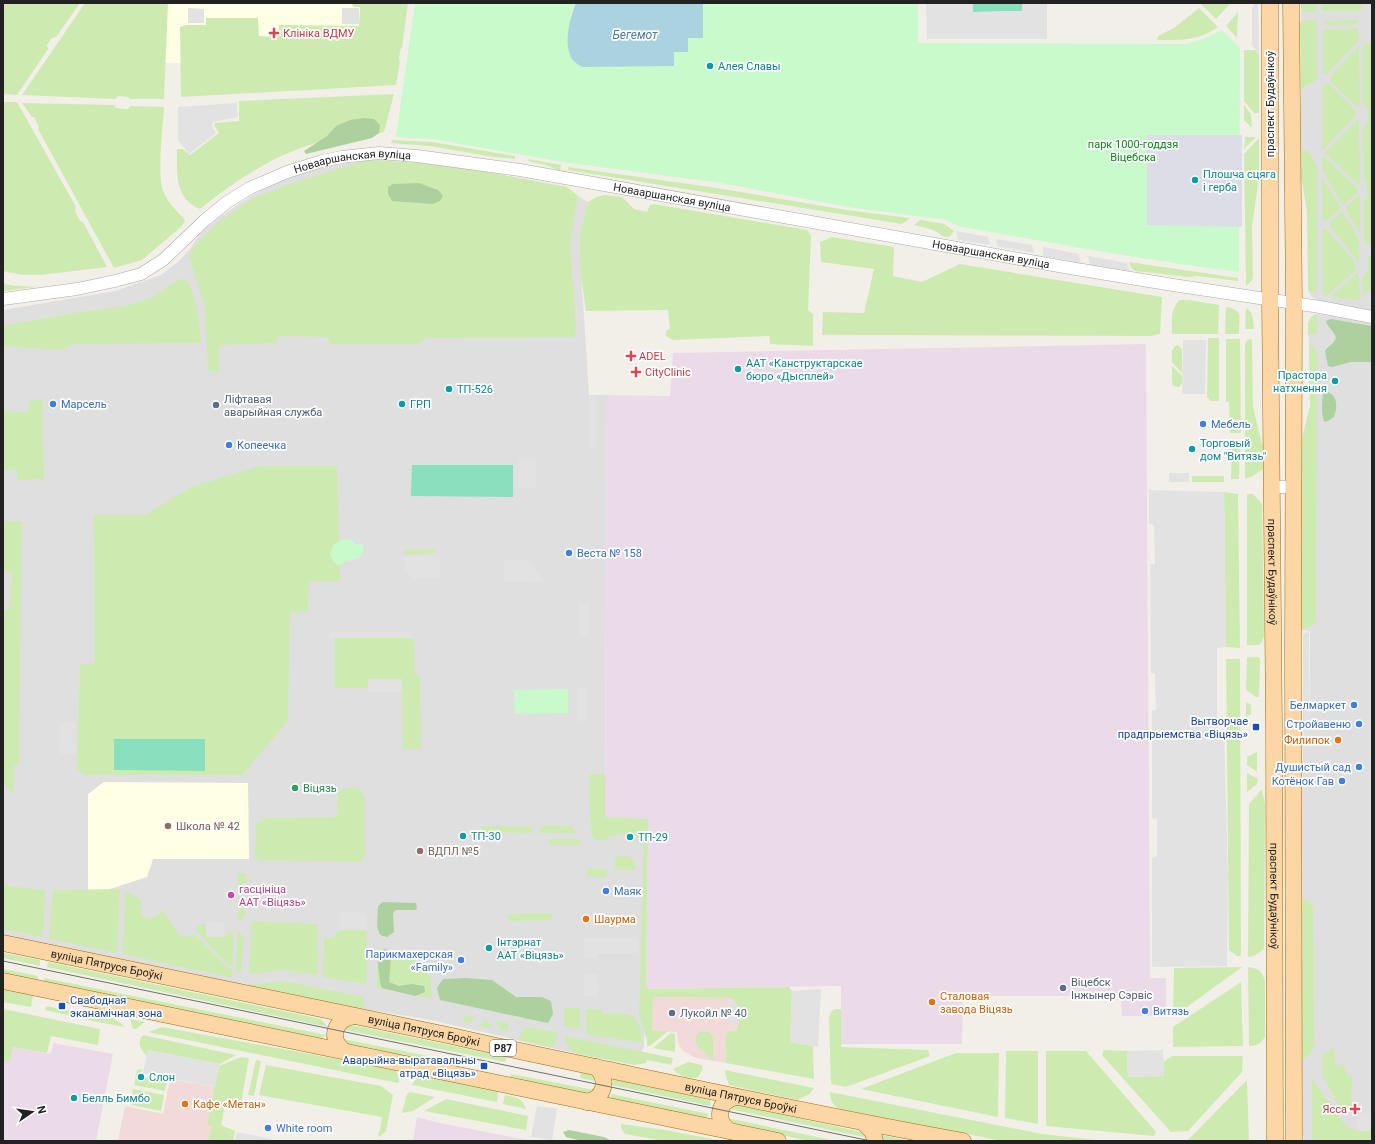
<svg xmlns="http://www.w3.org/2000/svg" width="1375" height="1144" viewBox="0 0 1375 1144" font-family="Roboto,sans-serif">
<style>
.residential{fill:#e0dfdf}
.commercial{fill:#f2dad9}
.industrial{fill:#ebdbe8}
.education{fill:#ffffe5}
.grass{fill:#cdebb0}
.forest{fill:#add19e}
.park{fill:#c8facc}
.pitch{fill:#88e0be}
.parking{fill:#e2e2e2}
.plaza{fill:#dddde8}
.water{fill:#aad3df}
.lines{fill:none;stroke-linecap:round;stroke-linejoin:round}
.minor-casing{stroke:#a9a9a9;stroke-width:13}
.major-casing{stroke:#a06b00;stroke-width:17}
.minor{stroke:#fff;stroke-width:12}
.major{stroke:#fcd6a4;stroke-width:16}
.tram{stroke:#707070;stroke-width:1}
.health-dot{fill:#e0444e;stroke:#fff;stroke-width:1.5}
.culture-dot{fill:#0f9aa8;stroke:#fff;stroke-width:1.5}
.shop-dot{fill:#3f7fe0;stroke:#fff;stroke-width:1.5}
.service-dot{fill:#5c6f8a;stroke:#fff;stroke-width:1.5}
.transit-dot{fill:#1a4fb4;stroke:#fff;stroke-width:1.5}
.food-dot{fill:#e8710a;stroke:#fff;stroke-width:1.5}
.leisure-dot{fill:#2e9e5b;stroke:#fff;stroke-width:1.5}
.education-dot{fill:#8d6e63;stroke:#fff;stroke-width:1.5}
.hotel-dot{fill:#d1479c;stroke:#fff;stroke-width:1.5}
.labels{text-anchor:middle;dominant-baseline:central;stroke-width:3.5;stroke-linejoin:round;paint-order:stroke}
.shield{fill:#fff;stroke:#646464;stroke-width:1}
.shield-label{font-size:10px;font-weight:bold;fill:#222}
.health-label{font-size:11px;fill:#be3a42;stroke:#fff;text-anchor:start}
.culture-label{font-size:11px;fill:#0d838f;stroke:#fff;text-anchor:start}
.street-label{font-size:11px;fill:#222;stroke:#fff}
.park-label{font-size:11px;fill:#0c8416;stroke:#fff}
.service-label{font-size:11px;fill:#4e5e75;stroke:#fff;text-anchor:start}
.shop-label{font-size:11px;fill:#366cbe;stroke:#fff;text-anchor:start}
.transit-label{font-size:11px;fill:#164399;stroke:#fff;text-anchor:end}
.food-label{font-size:11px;fill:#c56008;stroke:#fff;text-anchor:start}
.leisure-label{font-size:11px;fill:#27864d;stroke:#fff;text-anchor:start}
.education-label{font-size:11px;fill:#785e54;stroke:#fff;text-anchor:start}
.hotel-label{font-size:11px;fill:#b23c85;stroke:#fff;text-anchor:start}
.water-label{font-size:12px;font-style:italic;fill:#4a7aab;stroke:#fff}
</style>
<rect width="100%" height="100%" fill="#f2efe9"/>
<g class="residential">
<polygon points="1301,3 1372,3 1372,311 1324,302 1313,298 1309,293 1307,211 1301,175"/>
<polygon points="364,161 448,165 514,177 567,187 578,196 588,202 584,216 579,240 589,395 607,395 605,774 648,819 644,1047 635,1065 578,1054 426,1019 294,998 3,938 3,310 115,291 161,275 178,262 190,249 199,235 218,218 251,196 272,185 298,175 334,165"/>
<polygon points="1317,314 1372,323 1372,1141 1304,1141 1301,1125 1301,893 1303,746 1310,741 1310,631 1301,630 1302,439 1310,406 1309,343 1308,323 1313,315"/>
</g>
<g class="commercial">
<polygon points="652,997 732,998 741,1010 737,1030 728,1031 725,1036 726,1063 696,1058 683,1051 678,1043 677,1032 652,1031"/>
<polygon points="170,1079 214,1087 207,1125 212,1126 208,1141 118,1141 125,1106 163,1114"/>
</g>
<g class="industrial">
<polygon points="1146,344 1150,978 1166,978 1166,1016 1122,1016 1121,996 963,996 962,1044 841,1044 841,986 649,989 646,986 648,819 605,817 607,395 670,396 673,353"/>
<polygon points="53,1043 113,1054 96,1141 3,1141 3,1061 10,1062 13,1047 51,1054"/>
<polygon points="417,1117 440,1123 532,1141 413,1141"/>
</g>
<g class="education">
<polygon points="166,3 382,3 382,63 165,63"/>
<polygon points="104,782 248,783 249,859 153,859 147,877 107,890 88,890 88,794"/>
</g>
<g class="grass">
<polygon points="3,3 80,3 56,37 52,38 47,45 48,49 17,95 3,94"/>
<polygon points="85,3 168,3 164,99 130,99 128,97 118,96 115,99 22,95"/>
<polygon points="352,3 408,3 402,48 400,51 399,59 400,62 396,85 181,97 180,27 186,25 206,25 206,18 258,18 259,36 278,37 279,25 359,26 360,7 354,7 352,5"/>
<polygon points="1200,3 1231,3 1216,19"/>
<polygon points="1301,3 1317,3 1317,11 1305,12 1301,9"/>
<polygon points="1322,3 1363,3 1360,11 1322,11"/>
<path d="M1199,8L1218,27C1198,41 1181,40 1157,40L1158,36L1174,28Z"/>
<polygon points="1238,12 1237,38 1226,26"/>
<polygon points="1304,20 1317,20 1317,80 1301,89 1300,23"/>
<polygon points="1359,20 1358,24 1328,25 1323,21"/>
<polygon points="1358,28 1359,40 1327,74 1323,74 1323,30"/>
<polygon points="1372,41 1372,249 1364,239 1364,202 1367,195 1367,185 1364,178 1363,129 1365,127 1365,123 1368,122 1368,110 1366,109 1365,105 1363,103 1363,45"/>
<polygon points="1359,46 1360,105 1357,107 1330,81 1330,77"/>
<polygon points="1244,50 1255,50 1259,55 1259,113 1254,113 1244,101"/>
<polygon points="1328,83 1355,110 1355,116 1322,151 1323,84"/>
<path d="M394,94L384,132C376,135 368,134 360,134C349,136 337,137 326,140C279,152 238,178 200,209C174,199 177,171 177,149H182L190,155L219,133L214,125L215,123L239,121V101Z"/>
<polygon points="3,102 17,102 76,207 75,211 80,221 83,222 107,267 41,275 23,275 3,271"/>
<path d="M22,103L114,105L116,108L128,109L131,106L164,107C163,126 157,174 163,190C167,202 176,210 185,220L183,225L142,260L114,268L38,129L39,127L34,117H32Z"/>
<polygon points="1244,105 1251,114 1252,128 1244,120"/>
<polygon points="1357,120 1359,121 1360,183 1358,185 1325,153"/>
<polygon points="1245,137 1256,137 1244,149"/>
<polygon points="1259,138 1259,178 1252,226 1253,275 1252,280 1246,286 1244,154"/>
<polygon points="392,140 432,142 515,156 515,159 487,156 431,146 391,143"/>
<polygon points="1301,150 1309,151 1317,167 1317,292 1308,291 1307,211 1301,175"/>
<polygon points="1322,155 1358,189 1358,192 1343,205 1322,170"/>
<polygon points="529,159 561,165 560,171 546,165 528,161"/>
<polygon points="378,160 448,165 567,187 578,196 570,244 576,328 575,337 427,338 417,344 330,344 327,337 278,336 277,343 219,345 219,372 208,371 205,307 189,256 195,245 217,223 252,199 283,186 350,165 364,161"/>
<polygon points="568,167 717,188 846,210 910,218 902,224 568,170"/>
<polygon points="1322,177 1341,208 1326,222 1322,218"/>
<polygon points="605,195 622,197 634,209 647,212 650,205 654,204 807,230 811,236 808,310 813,314 813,346 770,344 769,336 673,340 666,336 666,331 670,329 668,310 586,311 581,276 579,240 584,216 588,202 596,197"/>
<polygon points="1358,196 1360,197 1360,234 1345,208"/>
<polygon points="1342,211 1359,239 1359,262 1330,227 1330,223"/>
<path d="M920,220L944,224L954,231C947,243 942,234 933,230C927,228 920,226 914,225Z"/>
<polygon points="1322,229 1326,229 1355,262 1356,270 1327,295 1323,295"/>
<polygon points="832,237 894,247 893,276 922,282 960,264 1162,297 1160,334 1150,336 822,335 823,312 864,313 874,269 821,262 820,242"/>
<polygon points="1366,255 1372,257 1372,290 1363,294 1363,277 1368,271 1368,261"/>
<polygon points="1129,262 1238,278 1238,281 1197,276 1189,277 1135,271 1131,268"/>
<polygon points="1357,273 1359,275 1360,299 1356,300 1330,297"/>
<path d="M179,279L187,280C198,299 199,321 201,343L74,344L61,350L3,346V326L79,312L125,306L151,298Z"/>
<polygon points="3,283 8,285 36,287 3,291"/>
<path d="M1180,300H1189L1219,305L1218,334H1172C1172,323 1170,308 1180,300Z"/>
<path d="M1226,307C1244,310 1239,318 1239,334H1225Z"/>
<path d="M1246,308C1254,312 1253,321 1254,329H1245Z"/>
<path d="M1317,314V334L1308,335C1308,325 1307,317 1317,314Z"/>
<polygon points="1208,338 1219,338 1219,401 1211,401 1207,397"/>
<polygon points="1226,339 1240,339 1241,433 1230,433 1229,402 1226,402"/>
<polygon points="1248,339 1252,340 1253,407 1263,448 1263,469 1253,476 1245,479 1245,344"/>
<polygon points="1309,343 1314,346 1317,354 1316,622 1309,627 1301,629 1302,439 1310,406"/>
<path d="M1178,345L1181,348L1182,351V373L1172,362C1172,355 1170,347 1178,345Z"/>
<polygon points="1172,366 1182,376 1182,383 1179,387 1173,386 1172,381"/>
<polygon points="30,400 42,400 44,479 17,480 17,470 3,470 3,411 28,412"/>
<polygon points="1232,441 1240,442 1239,479 1231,479"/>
<polygon points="260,466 337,466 340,581 309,582 308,611 290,612 288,721 242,775 84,775 77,769 80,664 95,663 94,515 145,515 191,487"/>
<rect x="1192" y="476" width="32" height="6"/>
<polygon points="1224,492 1238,494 1240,648 1226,647"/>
<polygon points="1247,494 1253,494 1262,504 1264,636 1262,642 1259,645 1247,645"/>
<polygon points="3,521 22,521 19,765 14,766 13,795 3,782 3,610 9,610 12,575 3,569"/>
<polygon points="432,549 437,553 405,555 404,550"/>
<polygon points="335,638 414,638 415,675 420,675 421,749 403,749 402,679 368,679 368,688 335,688"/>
<polygon points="1247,657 1258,657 1260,659 1259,697 1256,697 1246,690"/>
<polygon points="1226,659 1240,659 1241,956 1237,956 1229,950"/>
<polygon points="1246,702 1251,705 1251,714 1246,717"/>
<polygon points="1257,752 1257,772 1247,765 1247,757"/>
<polygon points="1247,773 1258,779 1257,784 1247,792"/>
<polygon points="590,774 605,774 605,817 648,819 646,986 649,989 789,987 792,991 790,1042 813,1046 814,1079 726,1063 725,1036 728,1031 737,1030 741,1010 732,998 653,997 652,1031 668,1031 650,1046 647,1046 647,1041 639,1014 644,843 636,839 635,832 608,837 607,840 595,840 592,836 589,800"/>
<path d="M343,788H357L361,791L365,799V853L361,862L260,860L255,856L256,823L266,818L335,817C342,809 332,795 343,788Z"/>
<polygon points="1262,789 1265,804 1264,949 1254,956 1248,957 1249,804"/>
<polygon points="546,825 572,826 577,833 539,833 540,827"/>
<polygon points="481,826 532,827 533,833 481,832"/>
<polygon points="549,839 577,839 581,841 580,845 551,845 548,841"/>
<polygon points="617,856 628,856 632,858 636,870 615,870 615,858"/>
<rect x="587" y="869" width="20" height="8"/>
<rect x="238" y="873" width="8" height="12"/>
<polygon points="3,881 9,886 45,890 44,923 42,937 3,929"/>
<polygon points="120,889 117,953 49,939 53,890"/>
<polygon points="125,891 141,900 142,917 154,918 162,910 180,936 195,935 224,964 232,969 232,978 123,954"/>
<polygon points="1303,897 1313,906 1314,1045 1310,1055 1302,1059 1298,1035 1301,907"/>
<polygon points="239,898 245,898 245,917 238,921"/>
<polygon points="551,913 553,917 550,920 511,921 507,918 508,916 511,914"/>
<polygon points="252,921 318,924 317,952 319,955 317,975 283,970 249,974"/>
<polygon points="200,924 206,924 206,936 224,937 228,932 233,932 233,967 227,964 195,929"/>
<polygon points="339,930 367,930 367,984 323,977 324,937 332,938"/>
<polygon points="237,932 239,932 244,937 241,974 236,970"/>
<polygon points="377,949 407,956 416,960 418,966 430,967 432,998 377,988"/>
<polygon points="3,953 40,960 40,966 3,958"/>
<polygon points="48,962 321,1019 328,1027 47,967"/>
<polygon points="1242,967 1176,1015 1173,1015 1174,968"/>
<path d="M1248,967C1258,968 1262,971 1265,981V1037C1260,1044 1257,1046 1249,1046Z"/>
<polygon points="3,969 38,976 37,981 3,974"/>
<polygon points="44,978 326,1035 320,1039 44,982"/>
<polygon points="284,981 364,997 364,1006 361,1008 249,988 249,985"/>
<polygon points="1241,982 1243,1046 1173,1047 1173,1027"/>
<polygon points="3,989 33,995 31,1007 3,1002"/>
<polygon points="46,1006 86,1014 85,1019 45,1010"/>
<polygon points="564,1008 580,1008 580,1029 564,1026"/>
<polygon points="3,1009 100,1029 98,1045 51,1036 47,1053 13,1047 10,1062 3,1061 3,1034 4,1026 3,1026"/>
<path d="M586,1009H601L603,1014C632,1013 638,1011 643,1043L586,1034Z"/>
<polygon points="835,1009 841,1009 841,1047 928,1050 930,1056 846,1087 831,1084 829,1019 831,1012"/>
<path d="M88,1012C103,1015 114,1016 125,1027L87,1020Z"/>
<polygon points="464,1015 476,1017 469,1023 463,1022"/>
<polygon points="130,1019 145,1022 136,1029 133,1029"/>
<polygon points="486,1019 494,1029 478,1026"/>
<polygon points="495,1021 508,1023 508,1031 502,1030"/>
<polygon points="347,1024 507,1057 505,1062 340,1029"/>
<polygon points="162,1027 386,1068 396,1071 399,1077 398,1083 148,1032"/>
<path d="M527,1027L557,1032C556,1039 557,1045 551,1047L519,1040L521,1031Z"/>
<path d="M700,1031L709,1032L713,1036V1060H710C706,1047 695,1054 696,1035Z"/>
<polygon points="671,1033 675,1034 675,1052 653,1048"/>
<path d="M143,1035L236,1055L220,1064L148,1050L147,1056C141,1050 136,1043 143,1035Z"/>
<path d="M565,1036L673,1058L671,1065L647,1060L646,1063L635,1065L578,1054C569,1050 566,1046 565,1036Z"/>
<polygon points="338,1038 438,1058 437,1064 344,1046"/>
<polygon points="1334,1047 1335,1064 1344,1065 1347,1076 1352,1076 1351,1109 1340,1108 1323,1076 1322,1055"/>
<polygon points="1104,1050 1127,1051 1128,1077 1164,1076 1163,1062 1172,1056 1243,1056 1242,1072 1188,1131 1171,1132 1102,1055"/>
<polygon points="1006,1051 1038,1051 1038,1124 1005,1118"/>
<polygon points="1046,1051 1086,1051 1156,1132 1154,1136 1046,1126"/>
<polygon points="956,1053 999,1053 998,1117 861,1089"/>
<polygon points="241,1057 249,1058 241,1103 226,1100 221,1125 235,1131 233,1141 208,1141 212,1126 207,1125 214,1087 215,1087 219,1066"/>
<polygon points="256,1060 261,1061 254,1096 248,1095"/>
<path d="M688,1062L702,1065L703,1069L698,1077C688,1080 680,1076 673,1069Z"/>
<polygon points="266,1065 381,1086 393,1095 386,1131 379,1137 378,1135 380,1130 382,1117 259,1095"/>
<polygon points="142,1069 141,1074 143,1077 167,1081 165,1091 134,1085 137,1070"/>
<polygon points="725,1070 814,1088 810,1094 797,1100 729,1085 726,1076"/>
<polygon points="581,1073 593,1075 595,1081 580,1078"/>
<polygon points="511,1074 594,1090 589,1095 510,1079"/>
<polygon points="422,1075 498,1091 497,1102 412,1085 417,1077"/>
<polygon points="613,1079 710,1100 711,1106 612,1085"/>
<polygon points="1247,1080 1249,1140 1187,1141"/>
<path d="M1312,1080C1324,1091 1342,1129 1356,1131C1361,1132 1367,1131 1372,1131V1141H1312Z"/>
<polygon points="133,1089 164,1095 161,1111 132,1105 130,1102"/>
<polygon points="410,1092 435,1097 413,1111 402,1113 407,1094"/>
<path d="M830,1092L1042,1134L1105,1141H1002L840,1109C833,1106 830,1100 830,1092Z"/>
<polygon points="611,1094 709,1114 705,1120 610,1100"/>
<path d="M505,1095C516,1098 522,1097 526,1109L503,1104Z"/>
<polygon points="446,1099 528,1116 526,1130 424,1111"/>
<polygon points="736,1105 866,1133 869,1138 729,1109"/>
<polygon points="727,1118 836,1141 810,1141 731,1125"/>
<polygon points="621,1124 665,1130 724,1141 664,1141 625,1134 621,1128"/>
<polygon points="878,1134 910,1141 887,1141 879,1140"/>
</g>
<g class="forest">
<polygon points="364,118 374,119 380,125 379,133 372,138 306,154 304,151 327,136 336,126 350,120"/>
<polygon points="419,183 438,190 443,196 440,201 433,204 392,201 388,194 388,187 393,184"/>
<path d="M1331,319L1372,326V362H1351L1332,367L1328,366L1325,351C1329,345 1334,344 1336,338C1334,331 1328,328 1326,321Z"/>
<path d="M1325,391C1338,394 1338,407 1334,417L1326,422L1324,421C1321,412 1322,403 1323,393Z"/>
<polygon points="383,902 416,903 417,908 415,910 396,910 393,913 394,932 387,937 380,935 377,927 378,906"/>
<path d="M387,949L391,958L389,982L399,986L412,984L424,986L425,992L415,996L382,988C379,980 376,958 381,950Z"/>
<polygon points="466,978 492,980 516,997 542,997 551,1001 553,1014 548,1023 440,1000 437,988 443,979"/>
<polygon points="569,1130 604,1137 612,1141 582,1141 566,1137 563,1132"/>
</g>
<g class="park">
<path d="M415,3H576L570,17L674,52L688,38H703V3H918V43L1186,44L1204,39L1222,30L1240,48L1239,272C1145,260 1051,243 958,226L946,220L848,207L721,183L569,163L432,139L396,137Z"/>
<path d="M351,539L355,544H362L364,547L363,553L358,559L344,561L343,564L337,565C329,556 329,555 334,544L342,540Z"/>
<polygon points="568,689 568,713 515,714 514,690"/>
</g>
<g class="pitch">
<polygon points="973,3 1022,3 1022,11 973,12"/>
<polygon points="412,465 513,465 513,497 411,496"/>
<polygon points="114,739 205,739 205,771 114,770"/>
</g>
<g class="parking">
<polygon points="926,3 973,3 973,12 1022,11 1022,3 1047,3 1047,39 927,39"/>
<polygon points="1255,3 1258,3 1259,55 1252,45 1252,8"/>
<polygon points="188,8 204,9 204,23 188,23"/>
<rect x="342" y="8" width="17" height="16"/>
<polygon points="237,103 238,117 213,122 212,127 216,133 189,154 178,140 178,107"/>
<polygon points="956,231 988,237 990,245 958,240"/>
<polygon points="996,239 1032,245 1034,253 997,246"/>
<polygon points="1043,247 1079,254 1081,263 1043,256"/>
<polygon points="1088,256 1127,263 1130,271 1090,265"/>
<polygon points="1183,340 1206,340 1205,394 1182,394"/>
<rect x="589" y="396" width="7" height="51"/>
<polygon points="519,459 536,460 536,488 518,488"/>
<rect x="1169" y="473" width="20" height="9"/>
<polygon points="1149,490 1224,492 1226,647 1217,648 1217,729 1224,730 1228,877 1227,966 1152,967 1152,858 1157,856 1157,819 1152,818 1152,710 1156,710 1155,674 1151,673 1150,564 1155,564 1154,525 1149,524"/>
<polygon points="405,556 440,556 440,579 413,579 405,569"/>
<polygon points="504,560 528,560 544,582 504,581"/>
<rect x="579" y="603" width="10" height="33"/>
<polygon points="1309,631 1310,740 1303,744 1303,634"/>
<rect x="329" y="632" width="83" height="6"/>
<rect x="368" y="679" width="34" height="13"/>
<rect x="577" y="688" width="10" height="33"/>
<polygon points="60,722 76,723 75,754 59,754"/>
<polygon points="340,912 367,913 367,930 339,930"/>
<polygon points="206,922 224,923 224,937 206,937"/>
<polygon points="584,937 639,937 639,953 597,953 597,958 584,958"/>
<polygon points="584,974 597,974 598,996 584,996"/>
<polygon points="821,989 818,1047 790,1042 792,991"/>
<polygon points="729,1000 733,1000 740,1010 737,1022 732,1023 732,1026 737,1026 736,1028 730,1029"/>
<polygon points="148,1050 220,1064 215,1087 143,1073"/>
<polygon points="1163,1050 1164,1076 1128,1077 1127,1051"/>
<polygon points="537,1106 557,1109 552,1140 531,1137"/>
<polygon points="1372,1112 1372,1131 1358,1131 1359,1113"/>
<polygon points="237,1132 271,1139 271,1141 235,1141"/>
</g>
<polygon class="plaza" points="1147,135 1242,135 1242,227 1147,225"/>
<path class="water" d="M576,3H703V38H688V52H674V66L582,67C579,65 574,62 572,59C563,43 570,18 576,3Z"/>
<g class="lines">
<g class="minor-casing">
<g id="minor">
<path id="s1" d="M3,299L77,289L115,281L141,274L163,260L205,220L227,202L250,188L287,172L322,161L342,157L379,153L417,156L520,170L1070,268L1173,285L1320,307L1372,317"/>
<polyline points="1272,487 1293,487"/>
</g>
</g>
<g class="major-casing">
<g id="major">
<path id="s2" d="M1270,3V301L1274,726L1275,1141"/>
<polyline points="1291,3 1294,303 1293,654 1294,1141"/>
<path id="s3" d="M3,943L452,1036C512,1050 572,1062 633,1075C742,1098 852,1121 963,1141"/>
<polyline points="3,981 778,1141"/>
<path d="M348,1053C328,1044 332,1019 354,1016"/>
<path d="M587,1102C605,1098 609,1079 596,1067"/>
<polyline points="864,1123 873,1132 875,1141"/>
<path d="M730,1131C714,1121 718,1100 736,1097"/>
</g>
</g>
<use href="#minor" class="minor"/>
<use href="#major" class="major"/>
<polyline class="tram" points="3,961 871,1141"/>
</g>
<g class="health-dot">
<path d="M272 27h4v4h4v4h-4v4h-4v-4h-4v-4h4z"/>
<path d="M629 350h4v4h4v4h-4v4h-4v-4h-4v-4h4z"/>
<path d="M634 366h4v4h4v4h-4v4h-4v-4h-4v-4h4z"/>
<path d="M1353 1103h4v4h4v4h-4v4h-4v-4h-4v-4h4z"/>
</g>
<g class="culture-dot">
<circle cx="710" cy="66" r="4"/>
<circle cx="1195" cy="180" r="4"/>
<circle cx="738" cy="369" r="4"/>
<circle cx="1335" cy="381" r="4"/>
<circle cx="449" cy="389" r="4"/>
<circle cx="402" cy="404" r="4"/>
<circle cx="1192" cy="449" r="4"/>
<circle cx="463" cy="836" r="4"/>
<circle cx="630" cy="837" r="4"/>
<circle cx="489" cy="948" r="4"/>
<circle cx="141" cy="1077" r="4"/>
<circle cx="74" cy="1098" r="4"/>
</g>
<g class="shop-dot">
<circle cx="53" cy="404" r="4"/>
<circle cx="1203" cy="424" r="4"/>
<circle cx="229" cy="445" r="4"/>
<circle cx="569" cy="553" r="4"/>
<circle cx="1354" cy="705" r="4"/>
<circle cx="1359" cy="724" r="4"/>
<circle cx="1359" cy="767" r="4"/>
<circle cx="1342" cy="781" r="4"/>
<circle cx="606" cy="891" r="4"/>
<circle cx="461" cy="960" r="4"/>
<circle cx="1145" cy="1011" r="4"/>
<circle cx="268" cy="1128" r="4"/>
</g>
<g class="service-dot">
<circle cx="216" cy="405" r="4"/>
<circle cx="1063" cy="988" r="4"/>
<circle cx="672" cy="1013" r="4"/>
</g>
<g class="transit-dot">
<rect x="1252" y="723" width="8" height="8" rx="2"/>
<rect x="58" y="1002" width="8" height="8" rx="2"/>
<rect x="480" y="1062" width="8" height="8" rx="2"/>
</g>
<g class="food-dot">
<circle cx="1338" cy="740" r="4"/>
<circle cx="586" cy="919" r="4"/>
<circle cx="932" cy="1002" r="4"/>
<circle cx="185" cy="1104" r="4"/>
</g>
<circle class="leisure-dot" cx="295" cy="788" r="4"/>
<g class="education-dot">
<circle cx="168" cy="826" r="4"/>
<circle cx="420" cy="851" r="4"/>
</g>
<circle class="hotel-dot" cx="231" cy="895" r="4"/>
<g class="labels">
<rect class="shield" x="490" y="1040" width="26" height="16" rx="3"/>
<g class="shield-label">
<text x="503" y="1048">Р87</text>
</g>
<g class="health-label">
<text x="283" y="33">Клініка ВДМУ</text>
<text x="639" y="356">ADEL</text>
<text x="645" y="372">CityClinic</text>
<text x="1347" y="1109" text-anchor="end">Ясса</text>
</g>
<g class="culture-label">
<text x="718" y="66">Алея Славы</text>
<text x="1203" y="174">Плошча сцяга<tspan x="1203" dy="13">і герба</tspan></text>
<text x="746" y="363">ААТ «Канструктарскае<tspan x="746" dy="13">бюро «Дысплей»</tspan></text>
<text x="1327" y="375" text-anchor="end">Прастора<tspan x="1327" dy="13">натхнення</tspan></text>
<text x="457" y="389">ТП-526</text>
<text x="410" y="404">ГРП</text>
<text x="1200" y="443">Торговый<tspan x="1200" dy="13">дом "Витязь"</tspan></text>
<text x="471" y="836">ТП-30</text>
<text x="638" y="837">ТП-29</text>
<text x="497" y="942">Інтэрнат<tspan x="497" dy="13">ААТ «Віцязь»</tspan></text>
<text x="149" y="1077">Слон</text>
<text x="82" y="1098">Белль Бимбо</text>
</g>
<g class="street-label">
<text transform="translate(1270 104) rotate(-90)">праспект Будаўнікоў</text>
<text stroke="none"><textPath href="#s1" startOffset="387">Новааршанская вуліца</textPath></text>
<text stroke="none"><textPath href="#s1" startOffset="711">Новааршанская вуліца</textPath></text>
<text stroke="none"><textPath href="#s1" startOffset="1035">Новааршанская вуліца</textPath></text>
<text stroke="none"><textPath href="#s2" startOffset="569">праспект Будаўнікоў</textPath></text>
<text stroke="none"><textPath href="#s2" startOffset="893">праспект Будаўнікоў</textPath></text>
<text stroke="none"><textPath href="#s3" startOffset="106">вуліца Пятруся Броўкі</textPath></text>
<text stroke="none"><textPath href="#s3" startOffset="430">вуліца Пятруся Броўкі</textPath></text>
<text stroke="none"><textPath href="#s3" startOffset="754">вуліца Пятруся Броўкі</textPath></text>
</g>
<g class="park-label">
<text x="1133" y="144">парк 1000-годдзя<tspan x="1133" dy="13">Віцебска</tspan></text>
</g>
<g class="service-label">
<text x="224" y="399">Ліфтавая<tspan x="224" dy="13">аварыйная служба</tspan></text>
<text x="1071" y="982">Віцебск<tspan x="1071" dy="13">Інжынер Сэрвіс</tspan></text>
<text x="680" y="1013">Лукойл № 40</text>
</g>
<g class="shop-label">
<text x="61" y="404">Марсель</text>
<text x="1211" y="424">Мебель</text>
<text x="237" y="445">Копеечка</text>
<text x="577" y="553">Веста № 158</text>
<text x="1346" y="705" text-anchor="end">Белмаркет</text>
<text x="1351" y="724" text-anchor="end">Стройавеню</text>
<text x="1351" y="767" text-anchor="end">Душистый сад</text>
<text x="1334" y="781" text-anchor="end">Котёнок Гав</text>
<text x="614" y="891">Маяк</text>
<text x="453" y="954" text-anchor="end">Парикмахерская<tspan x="453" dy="13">«Family»</tspan></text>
<text x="1153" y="1011">Витязь</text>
<text x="276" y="1128">White room</text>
</g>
<g class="transit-label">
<text x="1248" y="721">Вытворчае<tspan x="1248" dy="13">прадпрыемства «Віцязь»</tspan></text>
<text x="70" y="1000" text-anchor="start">Свабодная<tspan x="70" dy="13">эканамічная зона</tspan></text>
<text x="476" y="1060">Аварыйна-выратавальны<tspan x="476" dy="13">атрад «Віцязь»</tspan></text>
</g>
<g class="food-label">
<text x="1330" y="740" text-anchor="end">Филипок</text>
<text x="594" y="919">Шаурма</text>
<text x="940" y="996">Сталовая<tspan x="940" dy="13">завода Віцязь</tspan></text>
<text x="193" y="1104">Кафе «Метан»</text>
</g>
<g class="leisure-label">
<text x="303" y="788">Віцязь</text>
</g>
<g class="education-label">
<text x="176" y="826">Школа № 42</text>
<text x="428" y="851">ВДПЛ №5</text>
</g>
<g class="hotel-label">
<text x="239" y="889">гасцініца<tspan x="239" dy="13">ААТ «Віцязь»</tspan></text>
</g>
<g class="water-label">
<text x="635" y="35">Бегемот</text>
</g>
</g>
<rect width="1375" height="1144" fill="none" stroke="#222222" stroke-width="8"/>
<g transform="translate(32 1112) rotate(77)" stroke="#ffffff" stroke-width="3" paint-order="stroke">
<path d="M0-3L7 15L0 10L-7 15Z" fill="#222222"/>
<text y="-6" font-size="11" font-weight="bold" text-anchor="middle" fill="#222222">N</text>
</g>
</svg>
